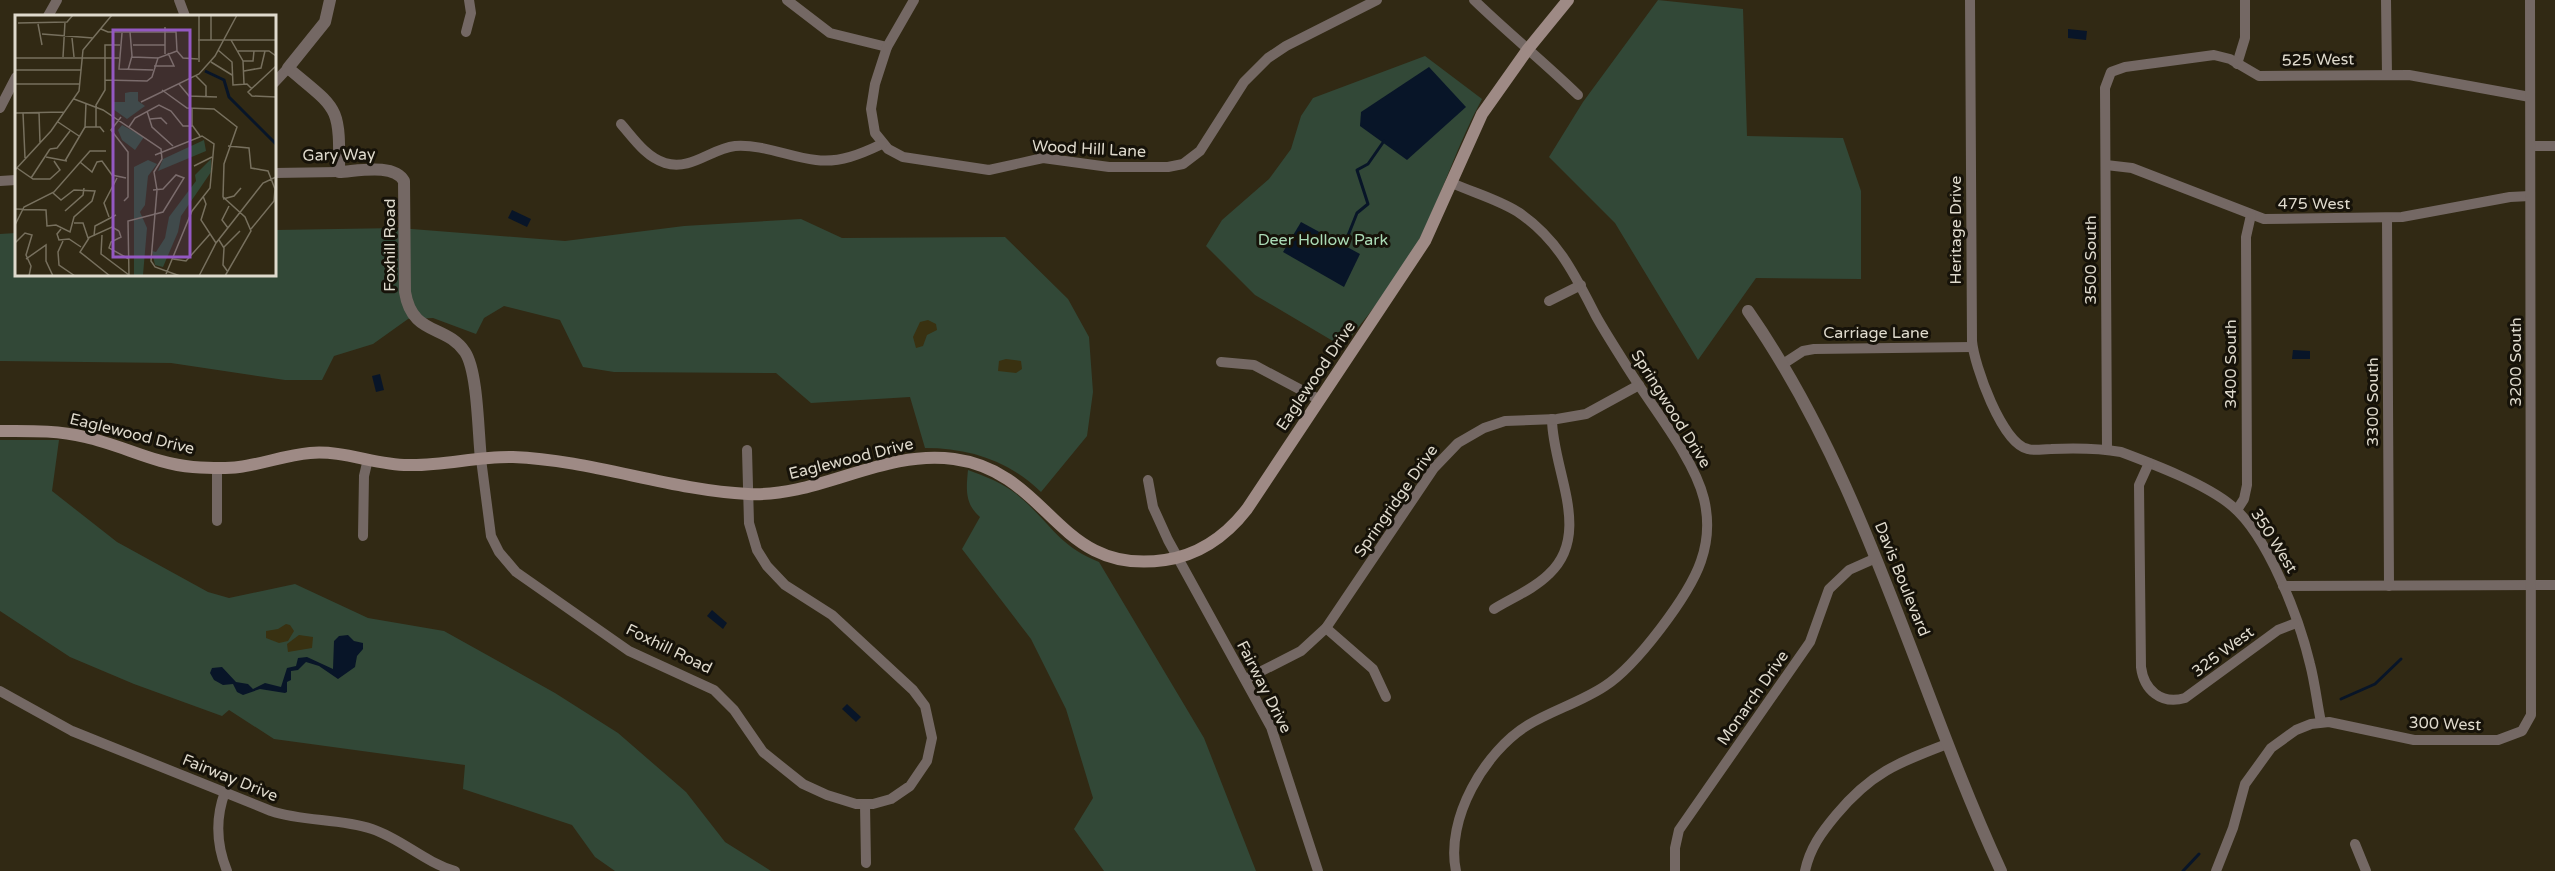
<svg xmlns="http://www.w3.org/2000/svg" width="2555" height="871" viewBox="0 0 2555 871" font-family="'Varela Round',sans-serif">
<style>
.green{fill:#324837}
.sand{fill:#393111}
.water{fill:#081528}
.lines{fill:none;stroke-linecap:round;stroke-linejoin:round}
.stream{stroke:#081528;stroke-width:3}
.minor{stroke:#746864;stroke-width:10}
.tertiary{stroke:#746864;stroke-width:12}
.secondary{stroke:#9e8a85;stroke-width:12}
.labels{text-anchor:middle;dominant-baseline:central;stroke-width:6;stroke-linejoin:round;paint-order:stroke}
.street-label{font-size:16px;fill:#dfdacd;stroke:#161209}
.park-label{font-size:16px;fill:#abdbb6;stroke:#161209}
.inset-river{fill:none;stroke:#081528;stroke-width:3}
.inset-road{fill:none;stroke:#77705e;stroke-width:1.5}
.view{fill:#9458c2;fill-opacity:0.15;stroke:#9458c2;stroke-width:3}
.inset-edge{fill:none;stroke:#dfdacd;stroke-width:3}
</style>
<rect width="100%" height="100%" fill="#312914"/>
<g class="green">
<polygon points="1658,0 1743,9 1747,136 1843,138 1861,191 1861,279 1756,278 1698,360 1615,223 1549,157 1583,102"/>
<path d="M1425,56L1482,99C1457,145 1443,192 1420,238C1400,277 1370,312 1343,347L1255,295L1206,246L1222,220L1269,179L1291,149L1301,116L1313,98Z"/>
<path d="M801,219L842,238L1005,237L1068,299L1089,337L1093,392L1087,436L1041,492C1009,461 970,448 925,448L910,397L811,403L776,373L614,372L583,367L560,320L504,306L484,318L476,334L433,318L408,319L373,344L334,356L322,380H285L171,363L0,361V234L16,233V274H274L275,230L399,228L565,241L684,226Z"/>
<polygon points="0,440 59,440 52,491 117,542 208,592 229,598 295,584 368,618 444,631 555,693 618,733 686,792 725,842 771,871 615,871 595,857 572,825 463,789 465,765 274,739 229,710 222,716 134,684 70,657 0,611"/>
<path d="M968,470C987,477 1006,484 1021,498C1051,524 1059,546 1099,562L1204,738L1256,871H1104L1074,829L1093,798L1066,709L1031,639L962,549L980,517C965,504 966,490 968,470Z"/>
</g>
<g class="sand">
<polygon points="928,320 936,324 937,330 927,335 923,346 916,348 913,337 920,322"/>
<polygon points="1006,359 1021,361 1022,369 1016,373 998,371 999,361"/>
<polygon points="286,624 290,625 294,631 288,641 279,643 266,638 266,631 278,629"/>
<polygon points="299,635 313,637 312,648 288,652 287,644"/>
</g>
<g class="water">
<polygon points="2068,29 2087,31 2086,40 2068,38"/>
<polygon points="1429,67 1466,107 1407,160 1360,126 1361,112"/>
<polygon points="512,210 531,219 527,227 508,218"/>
<polygon points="1301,222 1360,254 1344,287 1283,252"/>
<polygon points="2293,350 2310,351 2310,359 2292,359"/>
<polygon points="380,374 384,390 376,392 372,376"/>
<polygon points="712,610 727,623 723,629 707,616"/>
<polygon points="348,635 354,641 363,643 363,649 357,656 355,667 338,679 319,666 306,662 298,670 291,671 291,680 287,682 287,692 285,693 260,689 243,695 237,692 233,684 223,685 214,680 210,673 212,668 222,667 236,682 248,684 253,689 265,683 281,687 287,668 296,666 298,658 307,657 333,669 334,641 339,636"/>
<polygon points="847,704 861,717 856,722 842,709"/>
</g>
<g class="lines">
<g class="stream">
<polyline points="1343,248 1357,213 1368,204 1357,170 1368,164 1384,141"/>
<polyline points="2341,699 2375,684 2401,659"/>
<polyline points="2183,871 2199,854"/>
</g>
<g class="minor">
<polyline points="179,0 185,16"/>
<polyline points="787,0 830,33 887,47"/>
<polyline points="914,0 887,47 875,84 871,109 875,133 888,149 903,157 989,170 1043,158 1109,167 1168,167 1183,164 1200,151 1244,82 1268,58 1286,46 1377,0"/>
<path d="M1474,0C1508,33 1544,62 1578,95"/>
<path d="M1970,0L1972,341C1974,365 2002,444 2028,449C2035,451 2043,449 2051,449C2074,448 2098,448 2121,452C2153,464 2206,484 2232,506C2268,536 2299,618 2310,664C2315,683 2317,703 2321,722"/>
<polyline points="2386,0 2387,75"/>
<polyline points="48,16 57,0"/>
<polyline points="466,32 471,13 469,0"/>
<polyline points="2237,64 2245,38 2245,0"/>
<polyline points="274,83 288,68"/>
<polyline points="0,108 16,77"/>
<path d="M621,124C634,139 646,157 665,163C691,171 710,149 735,146C763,144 789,157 816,160C840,163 861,154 882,144"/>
<polyline points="2531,146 2555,146"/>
<polyline points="2106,165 2132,168 2264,219 2402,217 2510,197 2530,196"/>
<polyline points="274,173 339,172"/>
<polyline points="0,181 16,180"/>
<path d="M1452,183C1474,193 1497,199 1518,212C1558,239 1575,275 1596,316C1606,334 1618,352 1629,370C1652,407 1694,458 1704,499C1709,520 1708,541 1701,561C1689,596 1636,666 1605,686C1581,702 1553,710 1528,725C1485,751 1445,819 1456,871"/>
<polyline points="2387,218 2389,586"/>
<polyline points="1549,301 1581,285"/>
<polyline points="1221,362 1254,365 1320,400"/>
<polyline points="1783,364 1803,351 1814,349 1972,347"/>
<polyline points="2107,450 2105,88 2111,72 2125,67 2214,55 2230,59 2259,76 2409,75 2530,97"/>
<polyline points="481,459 491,536 499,552 516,572 629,651 714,690 734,710 763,752 803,784 827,795 856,804 873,804 891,799 910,786 927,761 932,738 925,706 913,690 832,615 785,585 767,566 757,550 749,523 747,450"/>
<path d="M2149,463L2139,485L2141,667C2144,690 2161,705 2185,698L2278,630L2296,623"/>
<polyline points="217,468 217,521"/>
<polyline points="1148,480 1153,507 1168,540 1271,727 1318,871"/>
<polyline points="2237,510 2244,499 2247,485 2246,237 2251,215"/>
<polyline points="363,536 364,476 368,459"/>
<polyline points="2283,586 2555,585"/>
<path d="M1494,609C1512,598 1534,589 1549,574C1593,533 1552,469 1552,419"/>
<polyline points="1326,628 1373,669 1386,697"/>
<polyline points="1246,679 1301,651 1326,628 1434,468 1458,443 1484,428 1505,421 1557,419 1586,414 1639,385"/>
<path d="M0,691L72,731L271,811C304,822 339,818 372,829C402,839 424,862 455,871"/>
<path d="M225,792C215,819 216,844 227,871"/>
<polyline points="865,804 866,863"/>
<polyline points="2355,844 2366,871"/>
<polyline points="1675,871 1675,848 1679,830 1810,642 1829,589 1849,570 1876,558"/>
<path d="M1805,871C1810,848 1821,833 1836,815C1871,773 1897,763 1947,744"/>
<polyline points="2216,871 2233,828 2245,784 2271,748 2296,730 2311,724 2329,722 2414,740 2498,740 2522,731 2531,715 2530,0"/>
</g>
<g class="tertiary">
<path d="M330,0L325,22L288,68C338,110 340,104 339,172C358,171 394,163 404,181L405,292C412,336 446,324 465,352C478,372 478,433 481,459"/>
<path d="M1748,311C1867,482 1915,685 2001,871"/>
</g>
<path class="secondary" d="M0,431C28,431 57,430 85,437C122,445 155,464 193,467C208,468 224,469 239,467C263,464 286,455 310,453C344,450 375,465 408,465C444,466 478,456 513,457C592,460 669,490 748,494C818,498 883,449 954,459C1051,472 1056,576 1165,560C1199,555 1226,536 1247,509L1425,241L1482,114L1528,49L1568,0"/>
</g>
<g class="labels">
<g class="street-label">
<text transform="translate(2318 60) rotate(-1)">525 West</text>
<text transform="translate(1089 149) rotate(3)">Wood Hill Lane</text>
<text transform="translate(339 155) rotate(-1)">Gary Way</text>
<text x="2314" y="204">475 West</text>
<text transform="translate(1956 230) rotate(-90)">Heritage Drive</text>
<text transform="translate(390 245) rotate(-90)">Foxhill Road</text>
<text transform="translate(2091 260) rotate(-90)">3500 South</text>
<text x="1876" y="333">Carriage Lane</text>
<text transform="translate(2516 362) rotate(-90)">3200 South</text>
<text transform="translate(2231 364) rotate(-90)">3400 South</text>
<text transform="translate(1316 376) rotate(-56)">Eaglewood Drive</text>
<text transform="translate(2373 402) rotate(-90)">3300 South</text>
<text transform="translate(1671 409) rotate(58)">Springwood Drive</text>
<text transform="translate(132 434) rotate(14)">Eaglewood Drive</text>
<text transform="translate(851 459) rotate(-14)">Eaglewood Drive</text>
<text transform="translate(1396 501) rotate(-55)">Springridge Drive</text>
<text transform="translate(2274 541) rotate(58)">350 West</text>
<text transform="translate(1902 579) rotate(68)">Davis Boulevard</text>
<text transform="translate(669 649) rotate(26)">Foxhill Road</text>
<text transform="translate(2223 652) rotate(-37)">325 West</text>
<text transform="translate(1264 687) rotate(63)">Fairway Drive</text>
<text transform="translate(1753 698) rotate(-55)">Monarch Drive</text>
<text transform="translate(2445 724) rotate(2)">300 West</text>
<text transform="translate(230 778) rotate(22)">Fairway Drive</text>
</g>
<g class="park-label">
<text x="1323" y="240">Deer Hollow Park</text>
</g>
</g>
<g transform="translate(15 15)">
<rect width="261" height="261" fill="#312914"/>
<path d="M115,77H123V86L130,91L112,104L98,94L99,87H110V78ZM107,110L129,122L120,135L107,125L103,115ZM189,125L191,136L143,156L148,144ZM196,144V157L166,201L163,217L148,252L140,250L137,236L141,237L150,223L154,202L181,166L180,160ZM133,145L142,149L133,161L130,190L125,197L132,213L128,260L132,261H119V152Z" fill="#324837"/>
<path class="inset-river" d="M190,56L209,65L214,82L261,129"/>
<path class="inset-road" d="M184,0V47M196,0V25M3,8L52,7L58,0M23,9L27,30M150,12V39M86,14L93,17H161L162,36M0,17V98M107,18L104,54L138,55M27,19L78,23M57,23L59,42M183,25H261M216,25L228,46L229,69M118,30H150M203,35L217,47L218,70L232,69L237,74M162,36L168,43L183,44M223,36H254L261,41M48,42L50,7M117,42L143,43M0,43H104M228,46H238L239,36M196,47L217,60M139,51H159L153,38M261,51L233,77L237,81L261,82M1,55H66M113,55L117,41L115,17M229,56L246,53L250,36M181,61L191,71V81M90,65L132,66L137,62L143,43L162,36M1,69H65M164,69L174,81L202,82M147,75L172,93L199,94L222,112L209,149L208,182L230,202L236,216L210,261M59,84L88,95L146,134L147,144L139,157L142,175L136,246L140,252L165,261M126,87L184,59L200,41L222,0M177,93V110L185,121M132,96L137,112L158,131M24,97L25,128M0,98L49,97M8,98L10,143M106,102L96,115L113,137V182L109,186M135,104L146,103L152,109M43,107L64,121M70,112L71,88M70,112H85L89,117M81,112V90L90,75V30H105M114,112L120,103L144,90L156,96L168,111H178M213,131L234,133L236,153L253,156L260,174L259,186L236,214M35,134L42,133L55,116M140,140L187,121L199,129L195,173L177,196L151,259M31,142L52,146M50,146L70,112M65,147L77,157L82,147L87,146L97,160L111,163M179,151L197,142M2,153L18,164H35L45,155L39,146M0,155L36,116L64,76L68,35L97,0M16,163L35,134M188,181L191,189L186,205L201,228M208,184L219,181L226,173M0,194L31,195L32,211L41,210L55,217L59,202L77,186L80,176L59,175L46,185L38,178M50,196L68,180L69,173M94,202L89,188L102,163M59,208H68L73,223L97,212L104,216M0,210L9,192L39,177L75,136H91M213,213L207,205L214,191M46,214L42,219L44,225L54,224L66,232M104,216L106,222L96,227L94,233L114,244M87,220L86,239L114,260M79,221L80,211L101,200M74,223L65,237L95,261M204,225L209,233L208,250L213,257M48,226L43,237L44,250L60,261M0,228L10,218L17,220L11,240L16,251L14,261M209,232L225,216M11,244L31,230V246L38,261M158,244L171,246L195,219M114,261L113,206L148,197L169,163L161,160L148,174L138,175M184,261L201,228L248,168L261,162"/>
<path class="view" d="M98,15H175V242H98Z"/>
<rect width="261" height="261" class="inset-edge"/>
</g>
</svg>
